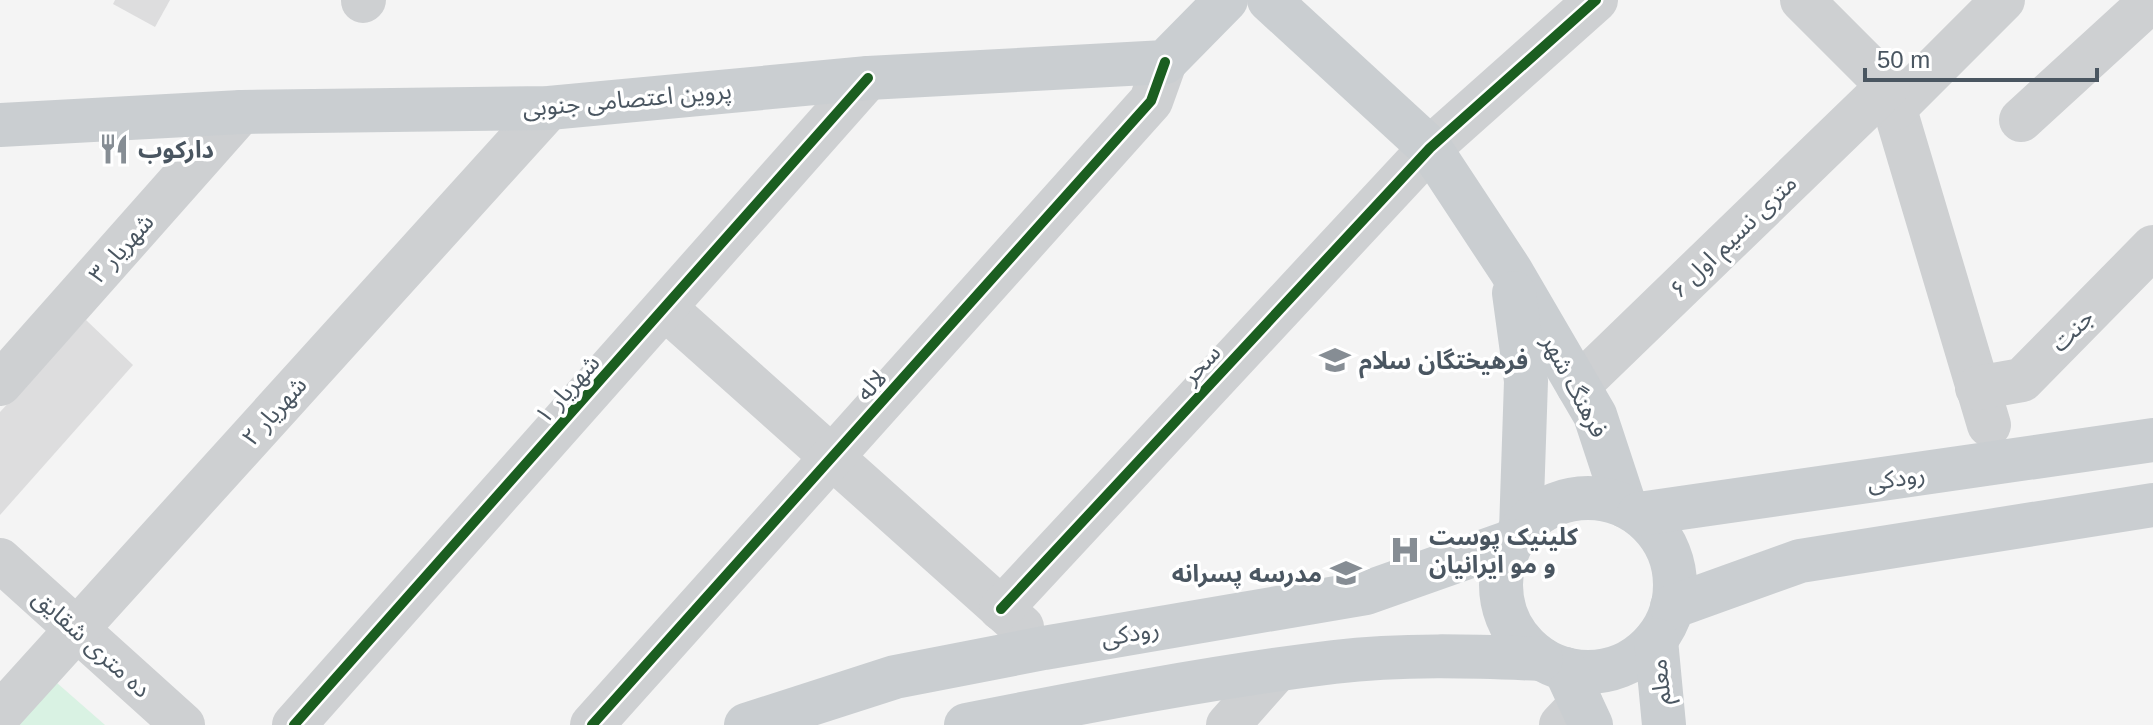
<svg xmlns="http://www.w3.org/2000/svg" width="2153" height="725" viewBox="0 0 2153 725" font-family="Helvetica,'Noto Sans Arabic',sans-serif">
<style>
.green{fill:#d9f2e3}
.building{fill:#ddddde}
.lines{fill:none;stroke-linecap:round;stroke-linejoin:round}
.minor{stroke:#ced0d2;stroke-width:44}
.major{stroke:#caced1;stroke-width:44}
.cycleway-casing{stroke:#fff;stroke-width:15}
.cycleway{stroke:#1b5e20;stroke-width:10}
.labels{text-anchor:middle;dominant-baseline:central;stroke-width:7;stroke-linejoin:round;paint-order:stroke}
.street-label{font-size:24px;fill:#4a5661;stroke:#fff}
.poi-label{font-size:24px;font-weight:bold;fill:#4a5661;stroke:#fff;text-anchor:start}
</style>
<rect width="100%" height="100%" fill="#f4f4f4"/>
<polygon class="green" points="57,683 105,725 18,725"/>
<g class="building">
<polygon points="115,0 170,0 155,27 113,4"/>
<polygon points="86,320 133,365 0,515 0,412"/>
</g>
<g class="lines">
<g class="minor">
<polyline points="1802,0 1888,86 1989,425"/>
<polyline points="363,1 364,0"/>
<polyline points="1894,109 2003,0"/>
<polyline points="2021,120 2152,0"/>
<polyline points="666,309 1022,627"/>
<polyline points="0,384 241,112"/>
<polyline points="1578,386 1888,86"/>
<polyline points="1977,388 2022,380 2153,247"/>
<polyline points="0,560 183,725"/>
<polyline points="1001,609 1430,148 1596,0"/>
<polyline points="0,714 549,108"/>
<polyline points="294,725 868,78"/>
<polyline points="592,725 1151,101 1165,62"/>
<polyline points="1228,725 1276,671"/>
<polyline points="1561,725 1581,704"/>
</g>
<g class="major">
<polyline points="1269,0 1430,148 1511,271 1595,415 1625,506"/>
<polyline points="0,125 241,112 549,108 868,78 1165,62 1226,0"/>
<polyline points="1514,293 1526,381 1521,530"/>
<circle cx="1588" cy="585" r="87"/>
<polyline points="1639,514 2153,440"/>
<polyline points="1672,607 1800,561 2153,505"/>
<polyline points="1656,640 1664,725"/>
<polyline points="1565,669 1591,725"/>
<polyline points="746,725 895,677 1044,648 1366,593 1513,541"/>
<path d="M966,725C1088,701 1211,677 1334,662C1401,654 1473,656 1541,659"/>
</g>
<g class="cycleway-casing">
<g id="cycleway">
<polyline points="1001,609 1430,148 1596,0"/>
<polyline points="294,725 868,78"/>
<polyline points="592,725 1151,101 1165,62"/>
</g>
</g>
<use href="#cycleway" class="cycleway"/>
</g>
<defs>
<g id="restaurant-bare" transform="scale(2.4)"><path d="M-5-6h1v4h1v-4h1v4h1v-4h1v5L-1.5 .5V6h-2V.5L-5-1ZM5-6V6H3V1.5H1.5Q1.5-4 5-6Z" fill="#868d94" stroke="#fff" stroke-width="2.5" paint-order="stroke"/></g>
<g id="school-bare" transform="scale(2.4)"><path d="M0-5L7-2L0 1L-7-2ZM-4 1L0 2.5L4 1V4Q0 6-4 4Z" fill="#868d94" stroke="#fff" stroke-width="2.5" paint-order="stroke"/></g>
<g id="hospital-bare" transform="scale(2.4)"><path d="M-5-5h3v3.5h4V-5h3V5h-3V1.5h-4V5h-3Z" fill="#868d94" stroke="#fff" stroke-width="2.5" paint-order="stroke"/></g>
</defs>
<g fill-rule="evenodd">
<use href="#restaurant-bare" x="114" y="149"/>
<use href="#school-bare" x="1335" y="360"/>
<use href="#hospital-bare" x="1405" y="550"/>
<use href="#school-bare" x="1346" y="573"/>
</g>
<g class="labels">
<g class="street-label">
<text transform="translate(627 99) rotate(-5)">پروین اعتصامی جنوبی</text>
<text transform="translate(1733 236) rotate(-44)">۶ متری نسیم اول</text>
<text transform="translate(121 248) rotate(-48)">شهریار ۳</text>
<text transform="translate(2072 330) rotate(-45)">جنت</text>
<text transform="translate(1201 364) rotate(-47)">سحر</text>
<text transform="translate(871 385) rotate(-48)">لاله</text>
<text transform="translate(1575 386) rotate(62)">فرهنگ شهر</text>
<text transform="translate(567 389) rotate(-48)">شهریار ۱</text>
<text transform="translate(274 411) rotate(-48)">شهریار ۲</text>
<text transform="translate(1896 478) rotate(-9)">رودکی</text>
<text transform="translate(1130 633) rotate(-10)">رودکى</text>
<text transform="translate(92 643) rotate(42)">ده متری شقایق</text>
<text transform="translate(1660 682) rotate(-96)">معلم</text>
</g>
<g class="poi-label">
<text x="138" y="149">دارکوب</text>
<text x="1359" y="360">فرهیختگان سلام</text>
<text x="1429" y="536">کلینیک پوست<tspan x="1429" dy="28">و مو ایرانیان</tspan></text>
<text x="1322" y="573" text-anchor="end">مدرسه پسرانه</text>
</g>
</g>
<path d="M1865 68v12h232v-12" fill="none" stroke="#4a5661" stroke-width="4"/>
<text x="1877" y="68" font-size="24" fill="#4a5661" stroke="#ffffff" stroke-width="6" paint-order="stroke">50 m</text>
</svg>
